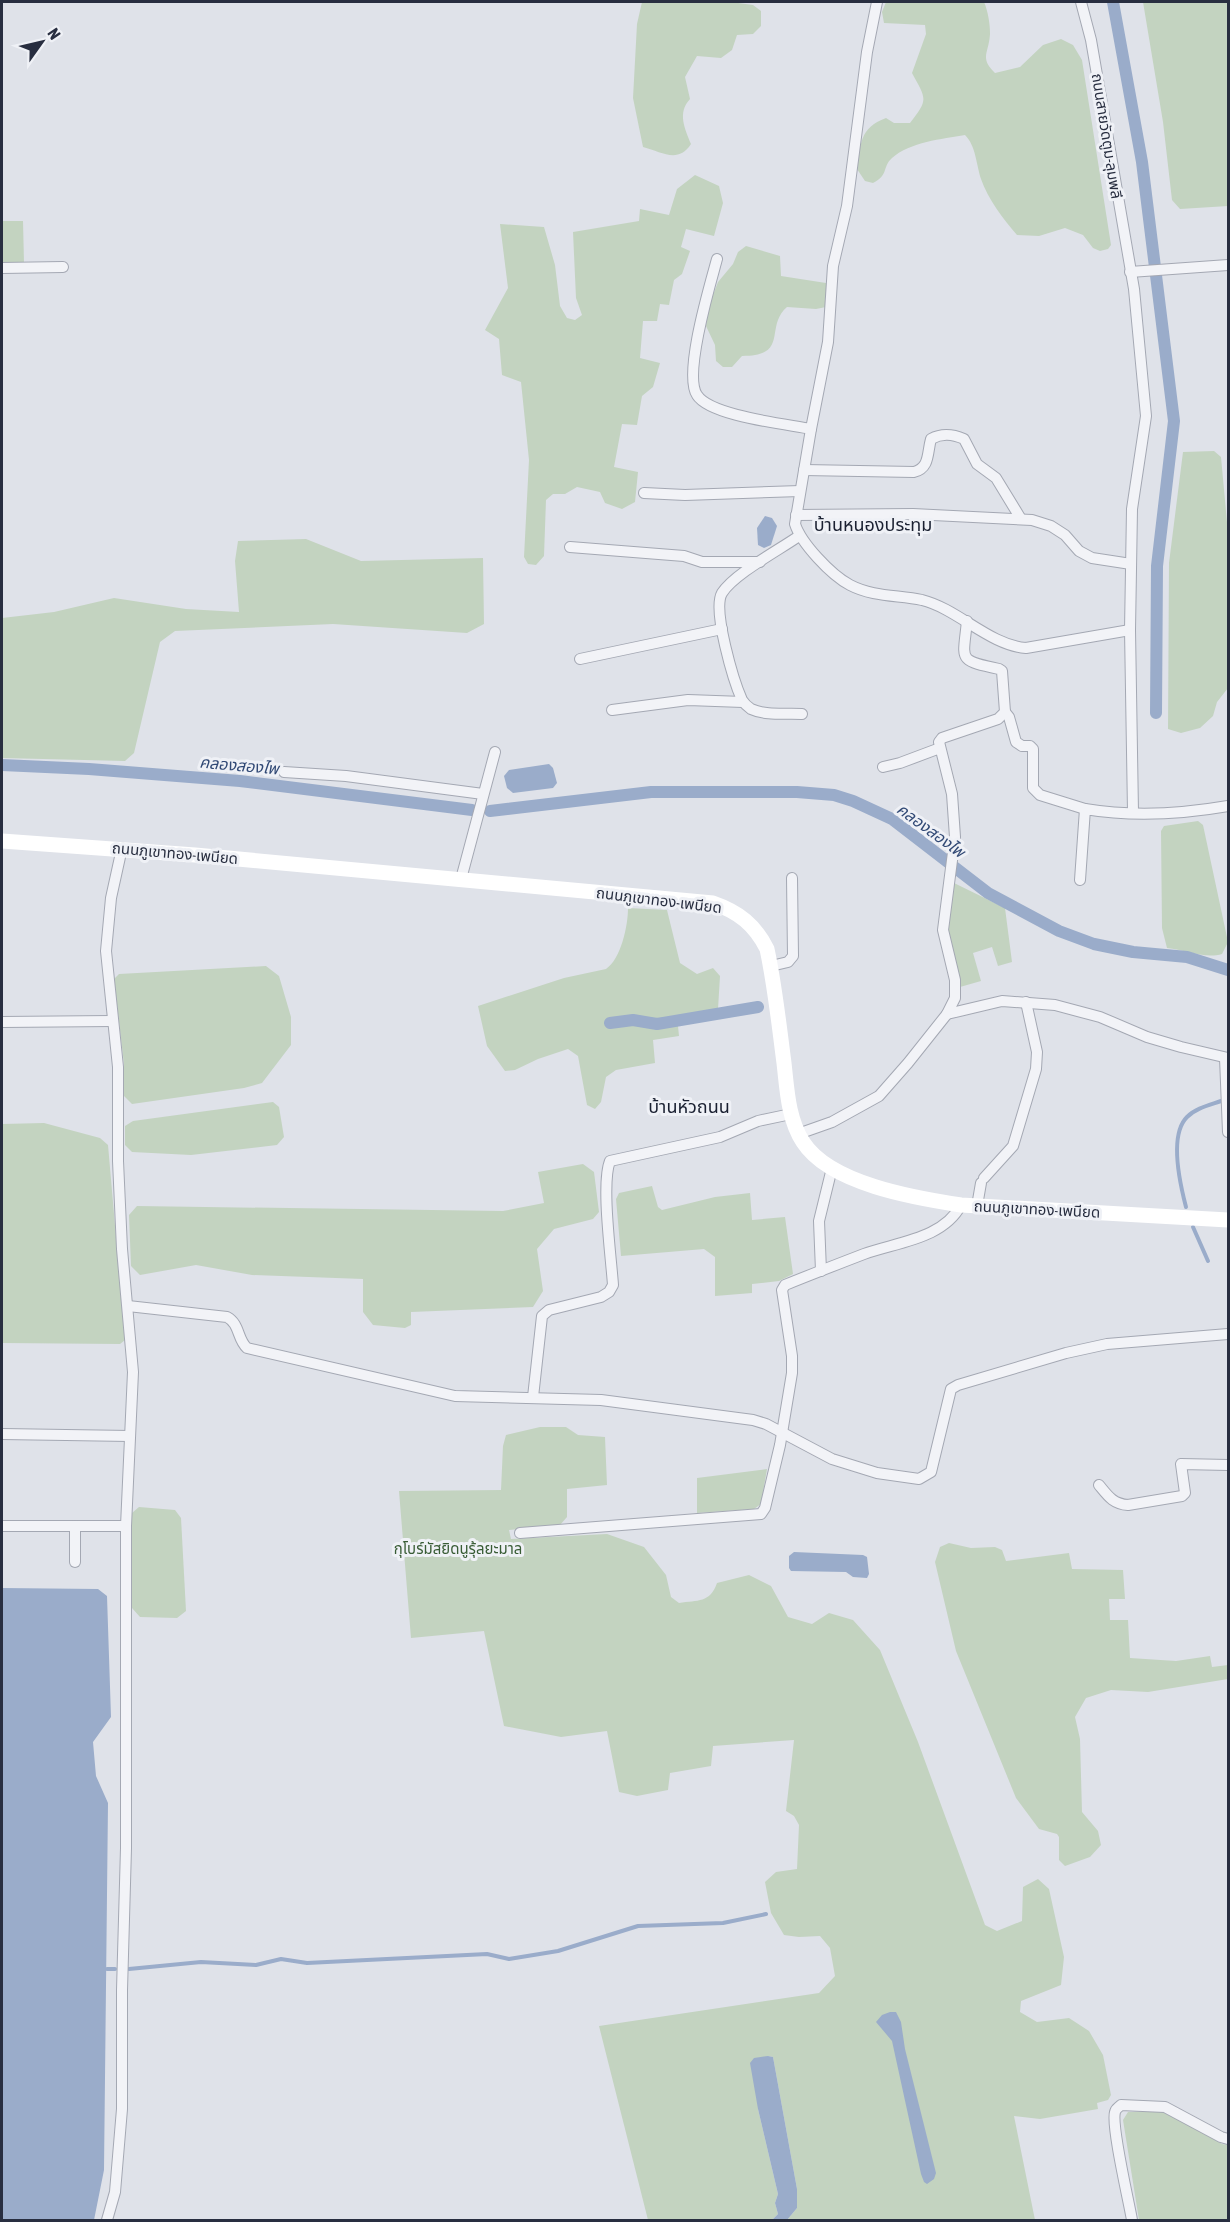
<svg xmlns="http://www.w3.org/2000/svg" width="1230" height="2222" viewBox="0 0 1230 2222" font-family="'Asap Condensed','Noto Sans Thai',sans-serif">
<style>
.green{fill:#c3d3c0}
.water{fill:#9aacca}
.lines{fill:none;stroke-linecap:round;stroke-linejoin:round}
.stream{stroke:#9aacca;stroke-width:4}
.canal{stroke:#9aacca;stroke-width:12}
.street-casing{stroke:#a4a8b3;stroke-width:12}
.street{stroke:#f2f3f7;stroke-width:10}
.secondary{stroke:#fff;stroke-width:15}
.labels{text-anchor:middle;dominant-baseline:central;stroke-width:6;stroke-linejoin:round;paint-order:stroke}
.street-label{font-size:15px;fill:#282e40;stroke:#eff1f6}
.park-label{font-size:15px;fill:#385c35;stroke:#eff1f6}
.water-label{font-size:16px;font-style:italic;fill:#314975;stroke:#eff1f6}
.quarter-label{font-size:18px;fill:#1a2031;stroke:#eff1f6}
</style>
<rect width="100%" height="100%" fill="#dfe2e9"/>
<g class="green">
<path d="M642,2H731L753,5L761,11V26L753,34L737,35L732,50L721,58L697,56L685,77L690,99C677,113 685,129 691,144C678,164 662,152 643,147L633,98L637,24Z"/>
<path d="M886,2H984C988,11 990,24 990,34C989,53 979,58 995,73L1020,67L1043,45L1061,39L1073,45L1082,60L1111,245L1108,249L1100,251L1093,248L1083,235L1065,228L1039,236L1017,235C1003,219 988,199 981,179C976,164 976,146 965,135C942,139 910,142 892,158C882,167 889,175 873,183L865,181L857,169C861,144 859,128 886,118L894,123H910C929,99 926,99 912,73L926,34L925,25L884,23L882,12Z"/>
<polygon points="1143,2 1228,2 1228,206 1180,209 1172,200 1163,122"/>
<polygon points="695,175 719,186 723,203 714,236 686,229 681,247 690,251 682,274 674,280 669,305 660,304 657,321 643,321 640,358 660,363 653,387 642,396 637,425 622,424 614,467 638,472 635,502 622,509 605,503 600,492 577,487 565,494 553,494 546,500 544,556 536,565 528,564 524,557 529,460 521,382 502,375 499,339 485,330 508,288 500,224 544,227 555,265 560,306 567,318 575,320 582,315 576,298 573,232 639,221 640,209 669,215 677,189"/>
<polygon points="2,221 23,221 24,263 2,263"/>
<path d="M746,246L780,256L781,276L826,283V307L816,309L787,307C764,327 790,356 742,356L732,367H723L716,361L715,345L706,326L708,308L718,282L733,264L738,252Z"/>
<polygon points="1214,451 1221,457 1228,533 1228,688 1217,702 1213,716 1200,728 1181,733 1168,729 1169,563 1183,452"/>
<polygon points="306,539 361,561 483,558 484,624 467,633 333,624 175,631 160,642 134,753 125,761 2,758 2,618 54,612 114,598 186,609 239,612 235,561 238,541"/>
<path d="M1198,821L1203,825L1228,942L1222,954C1205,959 1185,950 1167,948L1162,928L1161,831L1164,826Z"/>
<polygon points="952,882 1005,908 1012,962 998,966 992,947 973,953 981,981 960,987 947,943"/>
<path d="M628,908L667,910L680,963L697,974L713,968L720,976L718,1009L677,1016L679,1036L653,1040L655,1063L616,1070L606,1077L601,1102L595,1109L587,1105L578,1056L568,1049L538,1059L515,1070L505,1071L487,1046L478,1006L564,978L606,969C621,959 628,926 628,908Z"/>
<polygon points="266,966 279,976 291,1017 291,1045 262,1083 244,1088 132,1104 124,1096 124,1064 114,979 119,974"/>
<polygon points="273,1102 279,1107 284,1137 277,1145 191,1155 132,1152 125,1145 125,1126 133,1121"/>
<polygon points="44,1123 100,1138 108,1145 125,1340 120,1344 2,1343 2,1124"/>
<polygon points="583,1164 594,1172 599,1212 593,1219 554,1229 537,1249 543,1291 533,1307 411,1312 411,1325 405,1328 373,1325 363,1312 363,1279 252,1275 196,1265 140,1275 131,1266 129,1215 137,1206 503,1211 544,1203 538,1172"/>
<polygon points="652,1186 658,1207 662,1210 715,1197 750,1193 752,1220 785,1217 793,1274 779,1281 752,1284 752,1293 715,1296 715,1257 704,1249 621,1256 616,1199 619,1193"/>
<path d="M540,1427H566L578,1435L605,1437L607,1485L567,1489V1517L560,1525L509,1530L511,1539L607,1534L644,1547L666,1575L671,1597L679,1603C698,1600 710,1603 717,1583L749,1575L771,1586L788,1617L812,1624L829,1613L853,1620L880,1650L918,1742L985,1925L997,1931L1022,1921L1023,1887L1038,1879L1049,1889L1064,1957L1061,1985L1021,2001L1020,2012L1037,2022L1069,2018L1089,2031L1103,2055L1111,2095L1108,2100L1097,2103L1098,2109L1040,2119L1014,2116L1035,2220H787L797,2208V2189L773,2057L768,2056L758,2109L778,2194L775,2203L778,2214L772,2220H648L599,2026L819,1993L835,1976L830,1948L820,1936L799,1937L784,1935L771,1913L765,1882L776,1872L797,1869L799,1825L794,1816L786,1811L794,1740L713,1746L711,1766L670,1773L668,1790L637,1796L619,1792L607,1731L561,1737L504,1726L484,1631L411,1638L399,1491L501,1490L503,1446L506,1435Z"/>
<polygon points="767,1469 761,1504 754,1509 697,1513 697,1478"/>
<polygon points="139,1507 175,1510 181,1518 186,1611 177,1618 140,1617 132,1608 132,1513"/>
<polygon points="949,1543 971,1548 995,1547 1002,1550 1006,1561 1069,1553 1072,1569 1123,1570 1125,1599 1109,1599 1110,1620 1128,1620 1130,1658 1176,1661 1210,1656 1212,1667 1228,1665 1228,1679 1148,1692 1111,1690 1086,1698 1075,1717 1080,1739 1082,1812 1098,1831 1101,1845 1090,1857 1065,1866 1059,1860 1059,1837 1057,1834 1039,1829 1016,1798 956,1651 935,1562 940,1547"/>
<polygon points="1160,2111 1192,2125 1222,2144 1228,2145 1228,2220 1139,2220 1123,2120 1128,2112"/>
</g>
<g class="water">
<polygon points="765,516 772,518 777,526 771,545 764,548 758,545 757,528"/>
<polygon points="549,764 553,768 557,783 553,788 513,793 507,788 504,776 509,770"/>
<polygon points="794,1552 863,1555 867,1557 869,1574 867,1578 853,1577 846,1572 791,1571 789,1568 789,1556"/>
<polygon points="2,1588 98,1589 107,1596 111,1717 93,1742 96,1776 108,1803 104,2170 94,2220 2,2220"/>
<polygon points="890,2012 896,2012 901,2022 905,2049 936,2173 934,2179 927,2184 924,2182 921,2174 892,2041 876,2022 882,2015"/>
<polygon points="768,2056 773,2057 797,2189 797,2208 787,2220 772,2220 778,2214 775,2203 778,2194 758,2109 750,2063 754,2058"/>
</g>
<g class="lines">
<g class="stream">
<path d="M1186,1207C1180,1184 1169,1135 1187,1117C1196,1108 1210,1105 1221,1101"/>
<polyline points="1193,1227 1208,1261"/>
<polyline points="107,1969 115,1969"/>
<polyline points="129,1969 201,1962 256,1965 281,1959 307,1963 487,1954 509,1959 558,1951 638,1926 723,1923 766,1914"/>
</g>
<g class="canal">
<polyline points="1113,2 1142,162 1174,421 1157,566 1156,713"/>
<polyline points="2,765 89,769 240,781 472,810"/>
<polyline points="490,811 651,792 797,792 834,795 853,801 892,819 988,893 1059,931 1094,944 1133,952 1187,957 1228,970"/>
<polyline points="610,1023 633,1020 657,1024 758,1007"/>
</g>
<g class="street-casing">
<g id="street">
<path d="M877,2L867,52L847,206L833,266L828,342L811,429L795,524C801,543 831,575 850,585C873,597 898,595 922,600C958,609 989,645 1026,648L1130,630"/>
<polyline points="1081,2 1091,40 1134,289 1146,416 1132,509 1130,630 1133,812"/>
<path d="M717,259C710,285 683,374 697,395C710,416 786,424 811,429"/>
<polyline points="2,268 63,267"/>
<polyline points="1130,272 1228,265"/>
<path d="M804,470L914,472C930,468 927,453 931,439C942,433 952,434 964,439L977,464L996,478L1021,519"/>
<polyline points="644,493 685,495 800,491"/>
<polyline points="796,515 913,514 1032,520 1051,526 1065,535 1079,551 1092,558 1131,564"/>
<path d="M799,536C779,550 734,574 722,593C712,610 734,682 742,700C744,703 748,707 751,709C766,716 786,713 802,714"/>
<polyline points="570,547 684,556 702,562 760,562"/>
<polyline points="580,659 722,629"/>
<polyline points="612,710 688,700 743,702"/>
<polyline points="1005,712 1009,717 1016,742 1022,746 1030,746 1033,749 1033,788 1040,795 1085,809"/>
<polyline points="883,767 900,763 940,748"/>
<polyline points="284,772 346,776 483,794"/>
<polyline points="461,879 495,752"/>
<path d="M1080,880L1085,809C1133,817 1182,814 1228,806"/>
<polyline points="771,966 788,962 793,956 792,878"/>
<polyline points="947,1014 1002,1001 1055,1005 1100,1017 1147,1037 1181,1047 1228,1058"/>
<polyline points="2,1022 112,1021"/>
<polyline points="1225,1058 1228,1132"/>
<path d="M798,1134L832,1122L879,1096L908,1063L947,1014L955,998V980L943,930L955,837L952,794L939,742L942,738L998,719L1005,712L1002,671L999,669C957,660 963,661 967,621"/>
<polyline points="984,1178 1013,1146 1036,1069 1037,1052 1026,1002"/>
<polyline points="977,1206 981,1183"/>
<polyline points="821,1271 819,1221 832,1168"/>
<path d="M128,1306L227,1317C240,1324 237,1339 247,1348L455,1396L601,1400L753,1420L766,1424L832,1459L877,1473L919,1479L931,1472L951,1389L958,1385L1066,1353L1107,1344L1228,1334"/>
<path d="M533,1397L542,1316L549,1310L601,1297L609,1292L613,1285C611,1256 601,1183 610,1161L720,1137L758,1121L791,1114"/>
<polyline points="2,1434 130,1436"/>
<path d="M1099,1485C1108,1496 1113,1504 1128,1505L1182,1496L1185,1493L1181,1464L1228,1465"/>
<polyline points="2,1526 126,1526"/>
<polyline points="75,1526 75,1562"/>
<path d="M520,1533L761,1514L765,1508L780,1445L792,1373V1356L782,1290L785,1285C812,1274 838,1264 864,1254C897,1242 943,1239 961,1205"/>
<polyline points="107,2220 115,2192 122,2109 122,1990 126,1848 126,1526 133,1372 122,1249 118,1161 118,1067 106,951 111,898 122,848"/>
<path d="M1132,2220C1129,2202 1111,2126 1115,2112C1116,2108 1118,2108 1121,2105L1165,2107L1221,2137L1228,2139"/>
</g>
</g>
<use href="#street" class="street"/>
<path class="secondary" d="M2,841L195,855L713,903C739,912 755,925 767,949C775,986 779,1025 784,1063C787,1089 788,1119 803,1142C830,1184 915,1198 961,1205L1228,1220"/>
</g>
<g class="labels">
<g class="street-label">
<text transform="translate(1107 136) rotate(81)">ถนนสายวัดตูม-ลุมพลี</text>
<text transform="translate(175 853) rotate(5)">ถนนภูเขาทอง-เพนียด</text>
<text transform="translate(659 900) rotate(7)">ถนนภูเขาทอง-เพนียด</text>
<text transform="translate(1037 1209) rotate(3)">ถนนภูเขาทอง-เพนียด</text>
</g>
<g class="park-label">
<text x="458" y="1548">กุโบร์มัสยิดนูรุ้ลยะมาล</text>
</g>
<g class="water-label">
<text transform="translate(239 765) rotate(5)">คลองสองไพ</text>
<text transform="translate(931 830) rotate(36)">คลองสองไพ</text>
</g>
<g class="quarter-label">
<text x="873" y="524">บ้านหนองประทุม</text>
<text x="689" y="1106">บ้านหัวถนน</text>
</g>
</g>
<rect width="1230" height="2222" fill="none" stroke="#282e40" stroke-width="6"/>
<g transform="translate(42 42) rotate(56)" stroke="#eff1f6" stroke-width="4.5" paint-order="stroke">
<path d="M0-4.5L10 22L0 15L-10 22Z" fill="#282e40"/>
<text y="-9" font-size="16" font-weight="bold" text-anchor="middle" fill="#282e40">N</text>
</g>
</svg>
